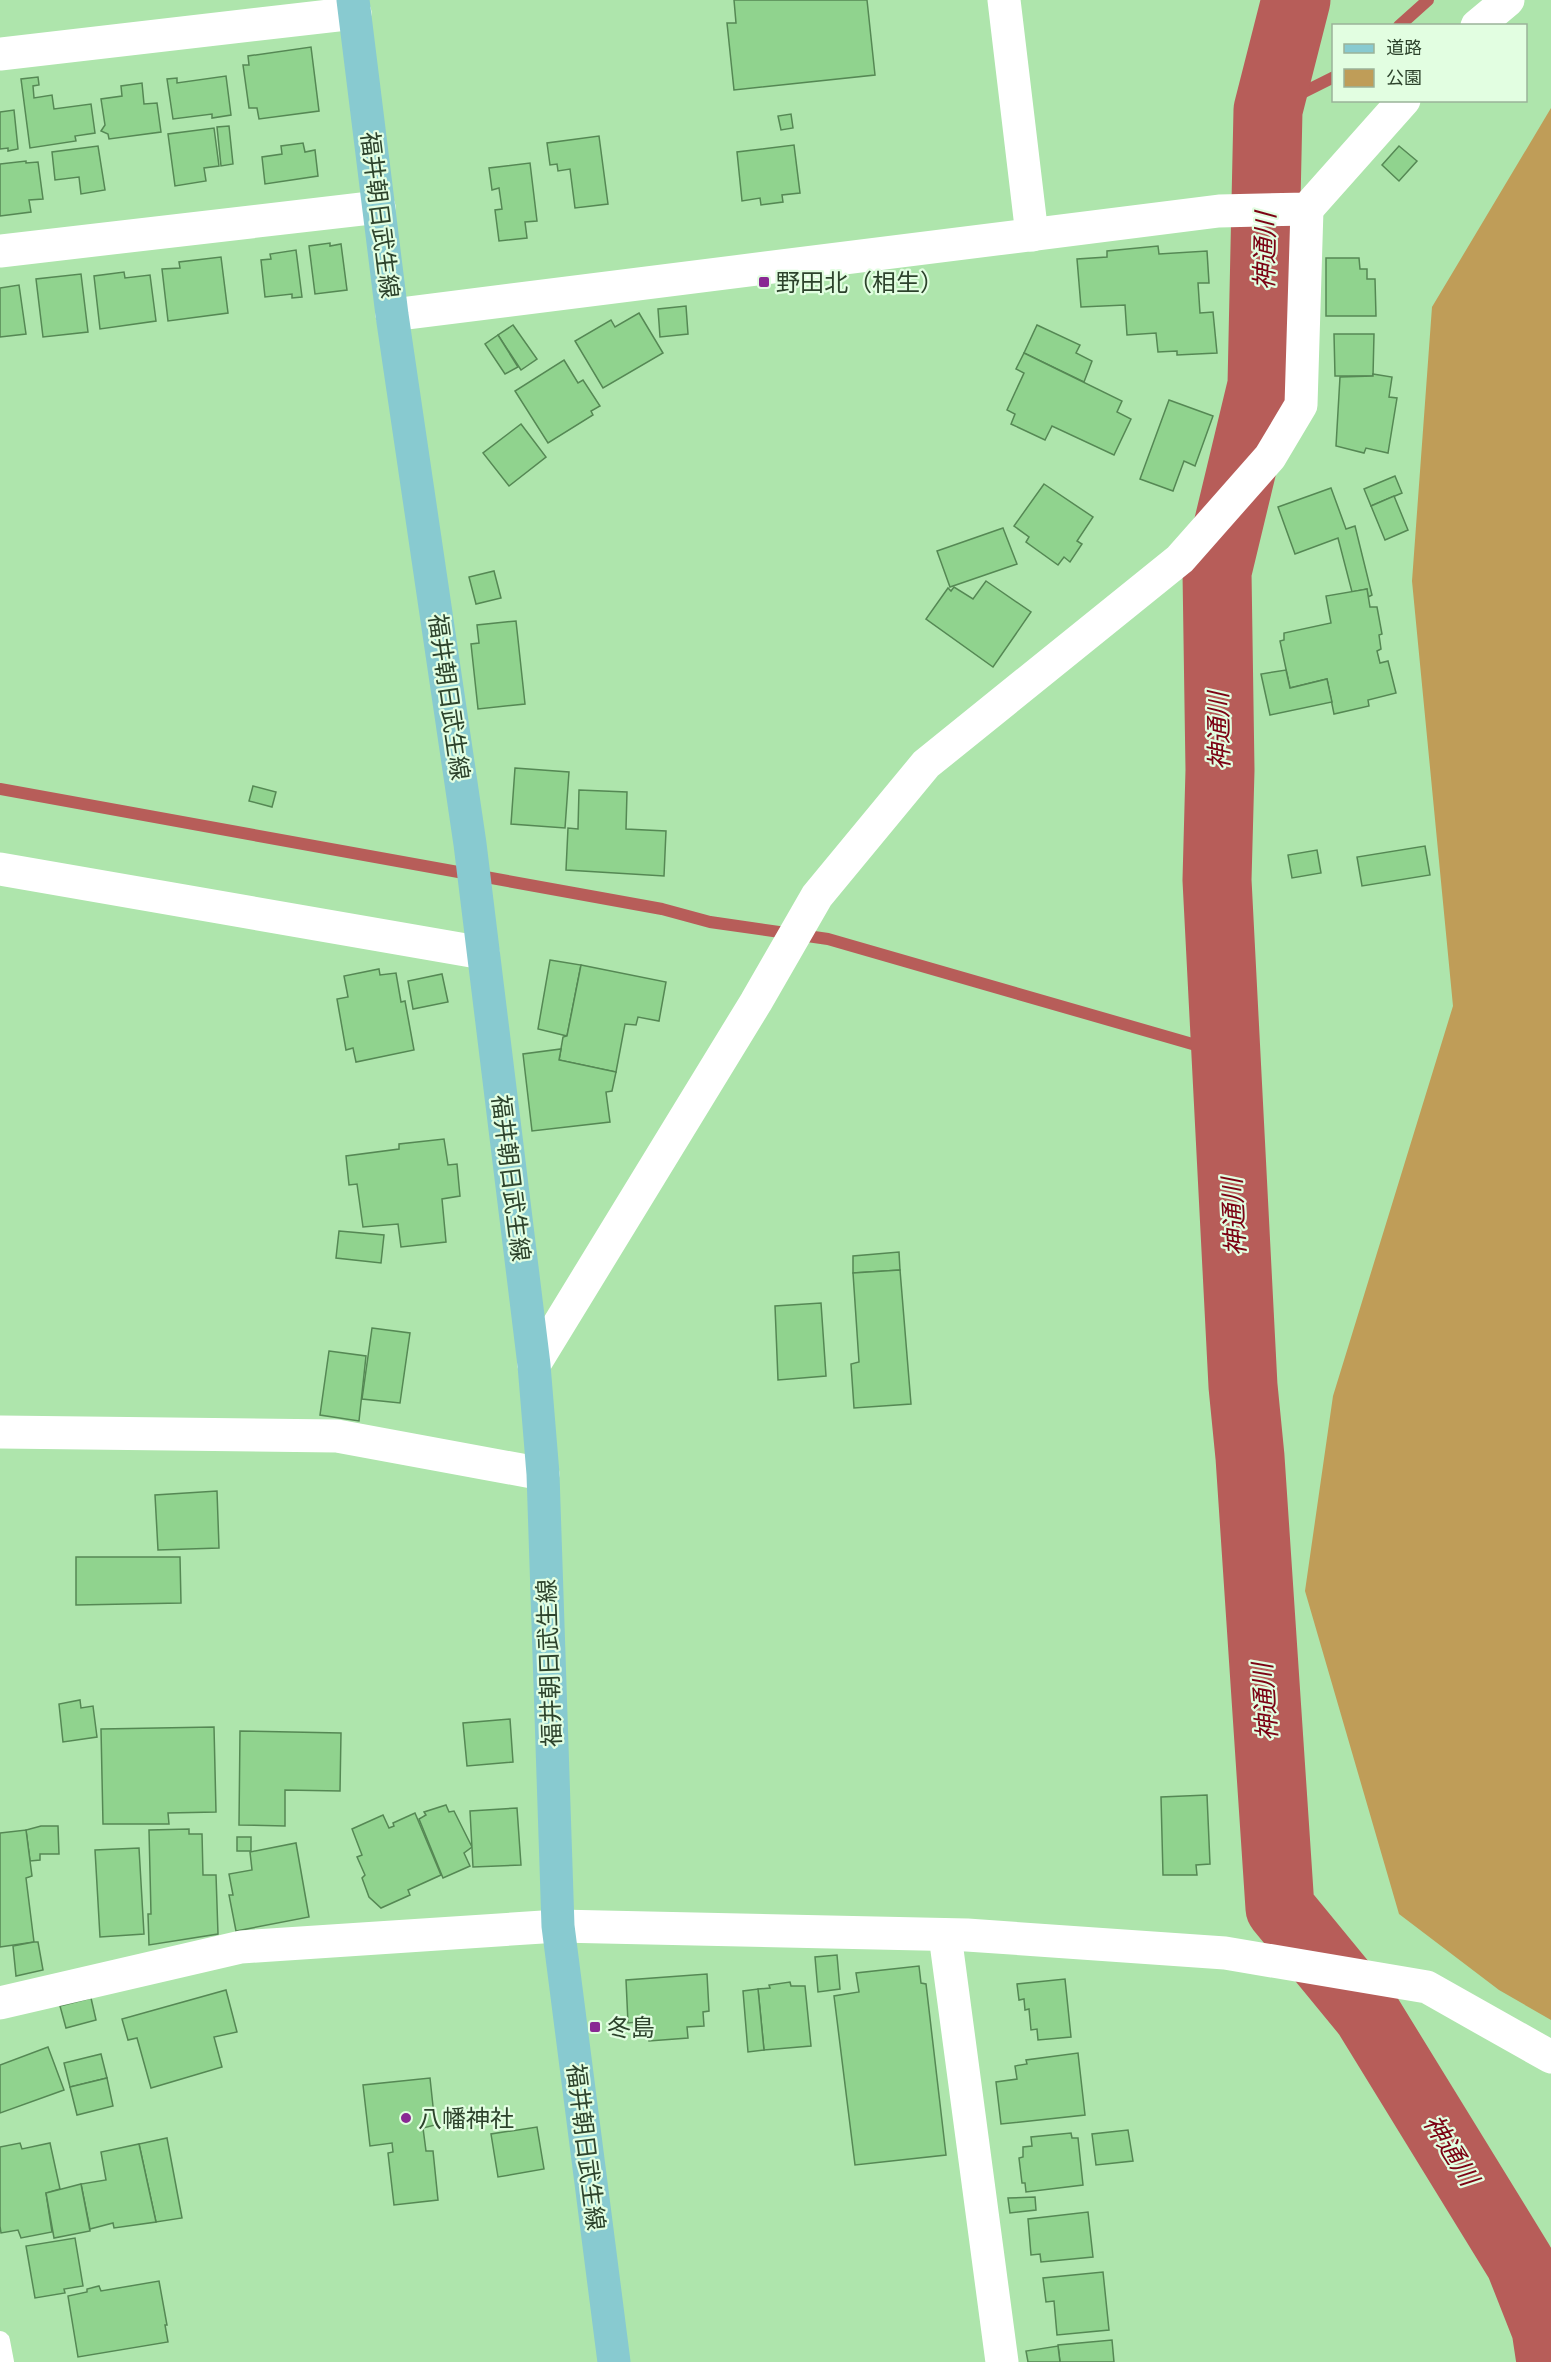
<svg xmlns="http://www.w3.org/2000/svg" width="1551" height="2362" viewBox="0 0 1551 2362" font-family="Jost,'Noto Sans JP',sans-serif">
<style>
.green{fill:#bf9d58}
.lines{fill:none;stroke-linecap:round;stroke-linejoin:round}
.stream{stroke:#b75d59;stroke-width:12}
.river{stroke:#b75d59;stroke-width:69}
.building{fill:#90d38e;stroke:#558854;stroke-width:1.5}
.lane{stroke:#fff;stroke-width:20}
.street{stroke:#fff;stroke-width:33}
.secondary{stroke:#fff;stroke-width:33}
.primary{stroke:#88cad0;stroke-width:33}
.poi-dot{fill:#892993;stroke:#e2fee1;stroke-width:2}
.labels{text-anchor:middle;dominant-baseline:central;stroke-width:4.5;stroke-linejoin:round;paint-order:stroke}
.street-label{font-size:24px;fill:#2d432c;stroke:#e2fee1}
.poi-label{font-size:24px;fill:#2d432c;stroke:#e2fee1;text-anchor:start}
.water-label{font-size:26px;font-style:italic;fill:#7b0213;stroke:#e2fee1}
</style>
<rect width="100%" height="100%" fill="#aee5ac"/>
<polygon class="green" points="1551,108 1551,2020 1499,1990 1399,1914 1305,1591 1333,1396 1453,1006 1412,581 1432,307"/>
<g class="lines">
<g class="stream">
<polyline points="1399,26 1428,0"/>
<polyline points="1268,110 1334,77"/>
<polyline points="0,789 662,909 710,922 828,939 1227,1054"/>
</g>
<polyline class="river" points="1296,0 1268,110 1262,385 1217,572 1220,770 1217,880 1243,1386 1250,1457 1280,1908 1367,2014 1520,2263 1546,2329 1551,2362"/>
</g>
<g class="building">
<polygon points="734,0 867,0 875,75 734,90 727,23 736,23"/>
<polygon points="311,47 319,111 259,119 257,108 249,108 243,65 249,65 248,56"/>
<polygon points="226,76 231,115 212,118 212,114 173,119 167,79 177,78 177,83"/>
<polygon points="38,77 39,85 33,86 34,98 52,95 54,109 91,104 95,133 75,136 76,141 30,148 21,79"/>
<polygon points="142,83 144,104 157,103 161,132 109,139 108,134 101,131 105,125 101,99 122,96 121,86"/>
<polygon points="14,110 18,149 8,151 8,148 0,149 0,112"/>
<polygon points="791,114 793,128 781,130 778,116"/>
<polygon points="229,126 233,164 221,166 217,127"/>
<polygon points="214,128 219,166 204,168 206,181 175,186 168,134"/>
<polygon points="599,136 608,204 575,208 570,169 558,171 557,164 550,165 547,143"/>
<polygon points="303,143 305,152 315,150 318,176 265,184 262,157 282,154 281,146"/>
<polygon points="794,145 800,193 782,195 783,202 761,205 760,198 742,201 737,152"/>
<polygon points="98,146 105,190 81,194 79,177 55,180 52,152"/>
<polygon points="1399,146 1417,161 1399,181 1382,165"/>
<polygon points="26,161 26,163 38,162 43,199 29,200 31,212 0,216 0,164"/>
<polygon points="530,163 537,221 525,222 527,238 499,241 495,210 502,209 499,188 492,190 489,168"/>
<polygon points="330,243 330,246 341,244 347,290 315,294 309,246"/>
<polygon points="1158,246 1159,254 1207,251 1209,283 1198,283 1200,313 1213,312 1217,353 1177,355 1177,351 1158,352 1156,333 1127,335 1125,305 1081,307 1077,259 1107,257 1107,251"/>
<polygon points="296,250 302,297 292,298 292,294 265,297 261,260 271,259 270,254"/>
<polygon points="221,257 228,313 168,321 162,269 180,268 179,262"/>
<polygon points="1326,258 1359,258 1360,269 1367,269 1367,279 1375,279 1376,316 1326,316"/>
<polygon points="124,272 125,278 150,275 156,321 100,329 94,276"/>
<polygon points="81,274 88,332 43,337 36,279"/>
<polygon points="19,285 26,334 0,337 0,288"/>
<polygon points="686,306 688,334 660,337 658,309"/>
<polygon points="639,313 663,353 603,388 575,341 611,320 615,327"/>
<polygon points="513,325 537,359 521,370 498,335"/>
<polygon points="1037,325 1080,345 1076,353 1092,361 1084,382 1024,353"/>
<polygon points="1334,334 1374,334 1373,376 1335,376"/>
<polygon points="498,335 518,367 505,374 485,344"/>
<polygon points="1024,353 1122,401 1117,412 1131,419 1114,455 1052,426 1045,440 1011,424 1015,414 1007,410 1024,373 1016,369"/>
<polygon points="564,360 578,383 583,380 600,406 591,411 593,415 548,443 515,391"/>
<polygon points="1373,374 1392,377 1389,397 1397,398 1388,453 1366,448 1364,453 1336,446 1340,377 1373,376"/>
<polygon points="1169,400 1213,416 1195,466 1184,461 1173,491 1140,479"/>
<polygon points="521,424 546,457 509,486 483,453"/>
<polygon points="1395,476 1402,493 1371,506 1364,489"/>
<polygon points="1044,484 1093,517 1077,541 1082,544 1070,562 1064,557 1058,565 1026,542 1029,537 1014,526"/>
<polygon points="1331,488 1346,529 1355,526 1372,595 1368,597 1367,589 1352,592 1338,538 1295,554 1278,507"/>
<polygon points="1394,496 1408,530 1385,540 1371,506"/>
<polygon points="1003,528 1017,564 950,587 937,551"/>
<polygon points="494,571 501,598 476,604 469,577"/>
<polygon points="986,581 1031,612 993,667 926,619 948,588 951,591 954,587 973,599"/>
<polygon points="1367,589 1370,607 1377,607 1382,634 1379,635 1381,649 1377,651 1380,663 1388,661 1396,693 1368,700 1369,706 1334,714 1327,679 1290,688 1280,641 1284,640 1284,633 1331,623 1326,596"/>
<polygon points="516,621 525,704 478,709 471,644 479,643 477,625"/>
<polygon points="1286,670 1290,688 1327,679 1332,702 1270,715 1261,674"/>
<polygon points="515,768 569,772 565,828 511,824"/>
<polygon points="253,786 276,792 272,807 249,801"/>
<polygon points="579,790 627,792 626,829 666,831 664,876 566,870 568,828 578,829"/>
<polygon points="1425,846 1430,875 1362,886 1357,857"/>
<polygon points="1317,850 1321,873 1292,878 1288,855"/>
<polygon points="550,960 581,965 567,1036 538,1029"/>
<polygon points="581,965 666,982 659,1021 638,1017 636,1025 625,1024 616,1072 559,1060 563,1037 567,1036"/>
<polygon points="379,969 380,975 396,973 401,1002 405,1001 414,1050 356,1062 353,1048 346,1050 337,999 348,997 344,976"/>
<polygon points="442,974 448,1002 413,1009 408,981"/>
<polygon points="561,1049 559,1060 616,1072 612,1091 606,1092 610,1122 532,1131 523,1054"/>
<polygon points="444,1139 448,1165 457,1164 460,1196 442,1199 446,1242 401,1247 398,1224 363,1227 357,1184 349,1185 346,1156 399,1149 399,1144"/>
<polygon points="339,1231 384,1235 381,1263 336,1258"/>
<polygon points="899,1252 900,1270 853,1273 853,1256"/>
<polygon points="900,1270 911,1404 854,1408 851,1364 859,1362 853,1273"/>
<polygon points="821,1303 826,1376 778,1380 775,1306"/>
<polygon points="372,1328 410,1333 400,1403 362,1399"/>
<polygon points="329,1351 366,1356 359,1421 320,1415"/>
<polygon points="217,1491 219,1548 158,1550 155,1495"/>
<polygon points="76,1557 180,1557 181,1603 76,1605"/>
<polygon points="80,1700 81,1708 93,1706 97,1737 63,1742 59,1704"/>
<polygon points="510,1719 513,1762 467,1766 463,1723"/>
<polygon points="214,1727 216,1812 168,1813 169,1824 103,1824 101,1729"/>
<polygon points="240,1731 341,1733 340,1791 285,1790 285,1826 239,1825"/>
<polygon points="1207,1795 1210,1864 1196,1865 1197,1875 1163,1875 1161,1797"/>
<polygon points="446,1805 449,1812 454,1811 472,1847 464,1853 470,1866 443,1878 419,1819 426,1815 424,1812"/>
<polygon points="517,1808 521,1865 473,1867 470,1811"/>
<polygon points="415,1813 441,1875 408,1890 410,1895 381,1908 369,1897 362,1878 365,1875 357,1857 362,1855 352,1829 383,1815 389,1828 394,1826 393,1823"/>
<polygon points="41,1826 58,1826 59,1854 40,1854 40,1860 30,1861 26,1830"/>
<polygon points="189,1829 189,1834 202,1834 203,1875 216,1875 218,1934 149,1945 148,1914 151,1914 149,1830"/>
<polygon points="26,1830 32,1876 26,1878 34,1942 0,1947 0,1833"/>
<rect x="237" y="1837" width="14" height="14"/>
<polygon points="296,1843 309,1917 236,1931 229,1895 233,1895 229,1874 252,1870 250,1852"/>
<polygon points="139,1848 144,1934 100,1937 95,1850"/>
<polygon points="34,1942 38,1942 43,1970 16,1976 13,1946"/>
<polygon points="837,1955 840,1989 818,1992 815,1957"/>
<polygon points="919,1966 921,1983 926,1984 946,2155 855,2165 834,1996 859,1992 856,1973"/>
<polygon points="707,1974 709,2011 703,2012 704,2026 687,2027 688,2038 649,2041 647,2021 628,2023 626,1980"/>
<polygon points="1065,1979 1071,2037 1038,2040 1037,2029 1031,2030 1029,2009 1025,2010 1024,1999 1019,2000 1017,1984"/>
<polygon points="790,1982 791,1986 805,1986 811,2046 764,2050 758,1989 770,1988 769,1985"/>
<polygon points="758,1989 764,2050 748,2052 743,1991"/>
<polygon points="226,1990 237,2032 214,2037 222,2067 151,2088 137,2038 128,2040 122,2019"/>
<polygon points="91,1998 96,2020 66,2028 60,2006"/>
<polygon points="48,2047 64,2090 0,2113 0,2065"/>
<polygon points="1078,2053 1085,2115 1001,2124 996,2082 1017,2079 1015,2066 1027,2064 1026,2060"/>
<polygon points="101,2054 107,2078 70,2087 64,2063"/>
<polygon points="107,2078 113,2106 77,2115 70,2087"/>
<polygon points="430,2078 435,2125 423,2128 426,2151 433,2151 438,2200 394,2205 388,2153 393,2152 392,2143 370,2146 363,2085"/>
<polygon points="537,2127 544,2169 498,2177 491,2134"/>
<polygon points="1128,2130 1133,2161 1096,2165 1092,2134"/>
<polygon points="1071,2133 1072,2138 1078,2138 1083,2185 1026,2192 1025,2183 1022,2183 1019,2158 1023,2157 1023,2147 1032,2146 1031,2137"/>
<polygon points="167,2138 182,2218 156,2222 139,2144"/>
<polygon points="20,2143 22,2149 50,2143 60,2189 46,2193 52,2232 21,2238 18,2230 1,2233 0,2226 0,2147"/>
<polygon points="139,2144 156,2222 114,2228 113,2223 90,2229 81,2184 106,2180 101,2152"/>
<polygon points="81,2184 90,2231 54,2238 46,2193"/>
<polygon points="1035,2197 1036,2210 1010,2213 1008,2198"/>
<polygon points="1088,2212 1093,2257 1041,2262 1040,2254 1031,2255 1028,2219"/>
<polygon points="75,2238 83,2286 64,2289 65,2293 35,2298 26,2246"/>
<polygon points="1103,2272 1109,2330 1057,2335 1054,2301 1046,2302 1043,2278"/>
<polygon points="159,2281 167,2325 165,2325 168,2342 78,2357 68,2296 87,2292 87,2289 99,2286 101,2291"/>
<polygon points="1112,2340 1114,2362 1060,2362 1058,2345"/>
<polygon points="1058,2346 1060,2362 1028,2362 1026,2351"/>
</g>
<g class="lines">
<polyline class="lane" points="0,2341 4,2362"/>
<g class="street">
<polyline points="1004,0 1032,235"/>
<polyline points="0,54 355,13"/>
<polyline points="0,251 379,207"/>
<polyline points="0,869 483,953"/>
<polyline points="534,1365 756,1002 817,896 926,764 1180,559 1270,457 1301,405 1307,209"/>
<polyline points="0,1432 337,1436 543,1474"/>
<polyline points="945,1935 1002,2362"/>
<polyline points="0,2003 241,1947 558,1926 967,1935 1225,1953 1427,1987 1551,2057"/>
</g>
<g class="secondary">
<polyline points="1477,26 1508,0"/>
<polyline points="392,315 1219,211 1307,209 1404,100"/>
</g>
<polyline class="primary" points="353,0 392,315 470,844 534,1365 543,1474 558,1926 614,2362"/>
</g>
<g class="poi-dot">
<rect x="758" y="276" width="12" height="12" rx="3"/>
<rect x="589" y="2021" width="12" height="12" rx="3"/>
<circle cx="406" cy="2118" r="6"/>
</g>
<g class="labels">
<g class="street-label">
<text transform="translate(380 215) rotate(83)">福井朝日武生線</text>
<text transform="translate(449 697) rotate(82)">福井朝日武生線</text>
<text transform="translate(511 1178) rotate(83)">福井朝日武生線</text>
<text transform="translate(549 1663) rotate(-92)">福井朝日武生線</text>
<text transform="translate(586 2147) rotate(83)">福井朝日武生線</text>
</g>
<g class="poi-label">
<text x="776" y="282">野田北（相生）</text>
<text x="607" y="2027">冬島</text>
<text x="418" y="2118">八幡神社</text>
</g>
<g class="water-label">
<text transform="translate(1265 251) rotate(-89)">神通川</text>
<text transform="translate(1219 731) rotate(-91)">神通川</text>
<text transform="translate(1234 1217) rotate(-93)">神通川</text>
<text transform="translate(1265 1702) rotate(-94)">神通川</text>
<text transform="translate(1451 2150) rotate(58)">神通川</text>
</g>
</g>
<rect x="1332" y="24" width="195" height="78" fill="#e2fee1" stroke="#9ab399" stroke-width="1.5"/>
<rect x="1344" y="44" width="30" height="9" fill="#88cad0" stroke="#9ab399" stroke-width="1.5"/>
<text x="1386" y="54" font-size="18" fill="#2d432c">道路</text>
<rect x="1344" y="69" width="30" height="18" fill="#bf9d58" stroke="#9ab399" stroke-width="1.5"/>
<text x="1386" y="84" font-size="18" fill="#2d432c">公園</text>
</svg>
